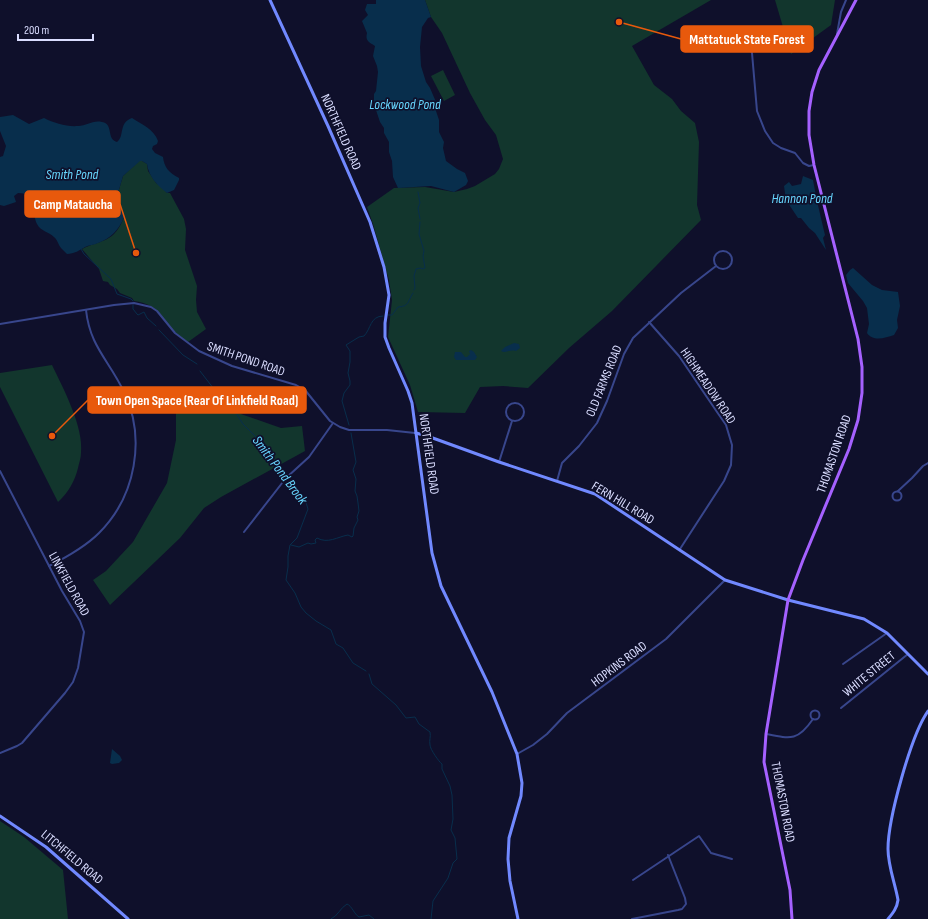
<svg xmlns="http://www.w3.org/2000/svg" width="928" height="919" viewBox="0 0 928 919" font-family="'Sofia Sans Condensed',sans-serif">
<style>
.green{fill:#12362d}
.water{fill:#082e4c}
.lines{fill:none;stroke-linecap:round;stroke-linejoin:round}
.stream{stroke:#082e4c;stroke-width:1}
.street{stroke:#38468c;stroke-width:2}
.secondary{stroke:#7189ff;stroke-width:3}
.primary{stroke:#a561ff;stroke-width:3}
.labels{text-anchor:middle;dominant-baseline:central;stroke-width:3.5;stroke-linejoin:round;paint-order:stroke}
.street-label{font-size:13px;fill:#daddff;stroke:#0f102b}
.water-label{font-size:14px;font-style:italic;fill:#68d7ff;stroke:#0f102b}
.leader{fill:none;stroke:#e8590c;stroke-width:1.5}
.callout-dot{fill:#e8590c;stroke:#0f102b;stroke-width:1.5}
.callout{fill:#e8590c;stroke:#e8590c;stroke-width:1.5}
.callout-label{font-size:14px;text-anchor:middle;font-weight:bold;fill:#fff}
</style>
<rect width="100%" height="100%" fill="#0f102b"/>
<g class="green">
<polygon points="425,0 711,0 632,46 654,85 672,99 681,111 695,123 699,142 697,205 701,220 612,311 569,348 528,388 503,386 480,387 465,413 418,412 410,385 388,337 392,300 389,280 373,224 367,207 394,188 425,187 454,192 467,189 475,186 495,174 499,169 503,159 496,135 485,120 470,93 442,33 431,17"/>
<polygon points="775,0 835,0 831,25 791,54"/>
<polygon points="443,70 455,95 444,101 431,76"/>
<path d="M139,161H142L147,164L148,171L156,183L162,187L167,193H170L184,219L186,229L185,250L197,286L196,300L197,312L206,329L188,342C184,339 179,336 175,332C159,316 160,305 134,301L132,298L120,293L117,289L110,285L108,282L103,281L99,269L82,249C103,239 114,243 124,217L118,203V193L123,176Z"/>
<path d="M52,365C63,388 84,427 81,453C81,458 79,463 78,468C75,481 68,493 58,502L0,387V373Z"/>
<polygon points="172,390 281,428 302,426 305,451 221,497 204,508 180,538 110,605 93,580 106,571 133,542 167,483 176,440 176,413"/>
<polygon points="0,821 24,837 63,870 68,919 0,919"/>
</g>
<g class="water">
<path d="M376,0H425L431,17L428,18L422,27L420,47L421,66L426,82L430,88L436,102L435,108L439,120V132L444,142L443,148L446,161L457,169L465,173L468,181L466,185L454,192L431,186L398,188L393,177L392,161L389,152V142L384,133V128L380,122L374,104V94L376,91L378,72L377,66L373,56L375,46C369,42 365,41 367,33L362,21L368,15L365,10L367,4H376Z"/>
<path d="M13,115L29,124L44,118C54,123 67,127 78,126C87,126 92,120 102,122C114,124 106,139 117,142C125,136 118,123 132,118C141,124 154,129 158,141L157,144L153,146L152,149L155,153L163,157C164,167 169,173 179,178V180L174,190L167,193C157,185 149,177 147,164L142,161H140L123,176L118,193V203L124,217C119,230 111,238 98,243C94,245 89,245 85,247C80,250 74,254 67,254C65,252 63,250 61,248C58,244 57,239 54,237C49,232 40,231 37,224C31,212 39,193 18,193L14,196L16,202L4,206L0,205V157L3,156L6,146L0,131V117Z"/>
<polygon points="803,176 813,180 817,201 824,231 825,235 823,238 826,250 815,233 809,228 801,218 798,218 786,200 784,186 789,182 792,186 801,184"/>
<path d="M853,268L872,285L882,290L898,292L900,306L897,320L898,328L894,335C885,338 873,342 867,333L869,324L867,308L863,301L848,283L846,275L850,270Z"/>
<path d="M514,343L519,344L520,348L516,351C509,349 506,354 501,351L505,347Z"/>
<polygon points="471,350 474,352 477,357 475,360 456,360 454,357 455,352 461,352 465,357 467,357 470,354 469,351"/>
<polygon points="112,749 120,756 122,760 119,763 112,764 110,763"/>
</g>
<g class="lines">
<g class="stream">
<polyline points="418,192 420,203 418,208 420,219"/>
<polyline points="81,249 84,254 111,279 117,294 131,299 133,301"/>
<polyline points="414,290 415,288 414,276 416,269 420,268 423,269 425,268 423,256 424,251 419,234 420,222"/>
<polyline points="133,305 133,309 137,314 138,315 144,312 147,318 156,326"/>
<path d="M388,315H392L398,307C410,306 407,302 413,293"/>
<polyline points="159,330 183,355 197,364"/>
<polyline points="200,371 217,393 223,396 226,401 233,406 234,410 243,424 256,437 262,447 269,453 283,480 289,484 295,487 305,499 308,509 297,538 290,545 288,556 288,567 286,580 295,593 301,607 306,613 316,621 331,630 336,644 343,648 353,663 366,671"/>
<path d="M349,425L342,401L344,393L350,385V381L348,373L350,362V351L346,345L359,337L364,336C371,329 370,316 383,316"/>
<path d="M291,545L299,547L308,543L311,544L316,543L315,540L317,538C328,544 337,537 348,535L352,537L353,536L354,528L358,520L357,517L359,511L358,503L357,496L355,491L356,479L353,470L356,462L351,433"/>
<path d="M369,674L372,684L396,705L406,718L415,717L419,724L430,732C431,737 429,740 430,745C430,749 439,762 442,764V769L450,786L452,795L453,819L451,830L455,838L457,859L453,863L448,878L433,901L431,919"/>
<path d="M331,919C338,916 340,908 347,904C352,906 354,914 359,917L369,915L374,919"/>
</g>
<g class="street">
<polyline points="743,32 752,53 757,111 765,131 773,143 781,148 795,153 803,163 809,166 814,165"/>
<polyline points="837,34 841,12 846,0"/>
<circle cx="723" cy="260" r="9"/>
<polyline points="649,322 679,356 717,412 726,425 732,445 731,465 724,481 680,549"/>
<polyline points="0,324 114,305 134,303 151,307 157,311 175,333 199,351 232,366 296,385 305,390 330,421 340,427 349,430 387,430 415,433"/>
<circle cx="515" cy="412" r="9"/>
<polyline points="499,462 512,421"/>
<polyline points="0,471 62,591 80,621 84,632 78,668 73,682 65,693 22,743 17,746 0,753"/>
<polyline points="557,481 562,463 579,446 597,423 607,401 624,354 633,338 681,293 716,266"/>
<polyline points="898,491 912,478 923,466 928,463"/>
<circle cx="897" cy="496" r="4.5"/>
<polyline points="244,532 286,478 309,457 333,423"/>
<path d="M49,566C67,557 85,547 99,533C136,496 146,438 124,392C109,360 90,347 86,310"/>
<polyline points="843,664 887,633"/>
<polyline points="841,708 908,654"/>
<circle cx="815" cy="715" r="4.5"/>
<path d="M766,734C791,739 798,741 813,719"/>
<polyline points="517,754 533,745 547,734 567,713 666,639 725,580"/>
<polyline points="633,880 699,836 711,853 732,859"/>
<polyline points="632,919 678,910 682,909 686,904 685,898 668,855"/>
</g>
<g class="secondary">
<polyline points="270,0 328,126 370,222 384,267 389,295 385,323 385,337 389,348 408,391 412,403 432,553 441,586 492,692 517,754 522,783 521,796 509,838 508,859 510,881 518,919"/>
<polyline points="416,433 430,437 499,462 595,494 725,580 788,600 864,619 887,633 928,674"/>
<polyline points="0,816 46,847 128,919"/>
<path d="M888,919C893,913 897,908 898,900C895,883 888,866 888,849C888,819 911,735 928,711"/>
</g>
<polyline class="primary" points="792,919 790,890 764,762 766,734 788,600 803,560 849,449 858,420 862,393 862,367 858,339 814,165 809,135 809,111 812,92 819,70 856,0"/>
</g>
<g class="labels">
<g class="street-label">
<text transform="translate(341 132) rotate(66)">NORTHFIELD ROAD</text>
<text transform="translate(246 359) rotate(19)">SMITH POND ROAD</text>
<text transform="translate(604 381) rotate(-68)">OLD FARMS ROAD</text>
<text transform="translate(708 386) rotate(56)">HIGHMEADOW ROAD</text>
<text transform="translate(429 454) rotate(82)">NORTHFIELD ROAD</text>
<text transform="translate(834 454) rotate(-71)">THOMASTON ROAD</text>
<text transform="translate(623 503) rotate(31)">FERN HILL ROAD</text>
<text transform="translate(69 584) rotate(61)">LINKFIELD ROAD</text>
<text transform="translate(619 664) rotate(-37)">HOPKINS ROAD</text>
<text transform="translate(869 674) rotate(-39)">WHITE STREET</text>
<text transform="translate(783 802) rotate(79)">THOMASTON ROAD</text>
<text transform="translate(72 857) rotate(40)">LITCHFIELD ROAD</text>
</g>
<g class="water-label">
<text x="405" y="104">Lockwood Pond</text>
<text x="72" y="174">Smith Pond</text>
<text x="802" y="198">Hannon Pond</text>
<text transform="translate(280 470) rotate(53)">Smith Pond Brook</text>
</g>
</g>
<path class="leader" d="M619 22L681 39M136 253L120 204M52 436L88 400"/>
<g class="callout-dot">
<circle cx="619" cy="22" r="4"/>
<circle cx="136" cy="253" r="4"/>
<circle cx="52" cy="436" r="4"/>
</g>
<g class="callout">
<rect x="681" y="26" width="132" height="26" rx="4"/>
<rect x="25" y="191" width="95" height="26" rx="4"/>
<rect x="88" y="387" width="218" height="26" rx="4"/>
</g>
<g class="callout-label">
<text x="747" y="44">Mattatuck State Forest</text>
<text x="73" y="209">Camp Mataucha</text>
<text x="197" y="405">Town Open Space (Rear Of Linkfield Road)</text>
</g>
<path d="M18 34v6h75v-6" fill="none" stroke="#daddff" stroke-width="2"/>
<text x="24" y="34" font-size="12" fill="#daddff" stroke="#0f102b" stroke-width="3" paint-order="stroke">200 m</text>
</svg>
